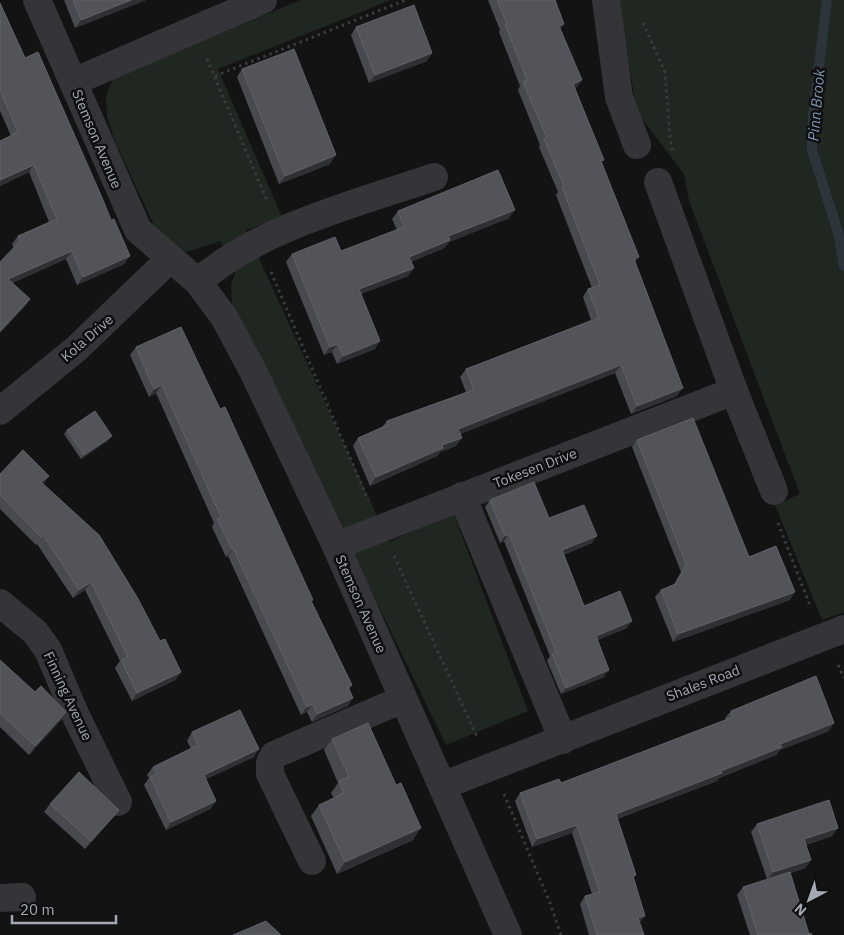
<svg xmlns="http://www.w3.org/2000/svg" width="844" height="935" viewBox="0 0 844 935" font-family="'IBM Plex Sans',sans-serif">
<style>
.green{fill:#1f2720}
.lines{fill:none;stroke-linecap:round;stroke-linejoin:round}
.stream{stroke:#2c353c;stroke-width:10}
.path{stroke:#3a3b40;stroke-width:3;stroke-dasharray:2.5 4;stroke-linecap:butt}
.minor{stroke:#343439;stroke-width:28}
.wall{fill:#494a4f}
.shaded-wall{fill:#2f3033}
.building{fill:#53545a;stroke:#5f6268}
.labels{text-anchor:middle;dominant-baseline:central;stroke-width:5;stroke-linejoin:round;paint-order:stroke}
.street-label{font-size:14px;fill:#a4a9b4;stroke:#0e0e0f}
.water-label{font-size:15px;font-style:italic;fill:#7c96af;stroke:#0e0e0f}
</style>
<rect width="100%" height="100%" fill="#131314"/>
<g class="green">
<polygon points="300,0 391,0 218,69 282,217 246,230 389,542 453,512 528,711 446,745 232,305 231,284 237,267 220,241 187,252 175,248 158,234 114,139 107,115 106,96 113,79"/>
<polygon points="618,0 844,0 844,612 822,620 775,505 800,494 689,201 684,174 637,112"/>
</g>
<g class="lines">
<polyline class="stream" points="827,0 813,115 812,150 838,232 844,266"/>
<g class="path">
<polyline points="643,23 665,72 670,138 673,154"/>
<polyline points="207,59 268,203"/>
<polyline points="215,76 406,0"/>
<polyline points="271,272 368,500"/>
<polyline points="778,523 811,608"/>
<polyline points="394,556 478,739"/>
<polyline points="838,665 844,678"/>
<polyline points="504,794 550,903 561,935"/>
</g>
<g class="minor">
<polyline points="37,0 73,82"/>
<polyline points="263,0 73,82 138,230 198,282 224,317 253,371 336,546 508,935"/>
<polyline points="606,0 619,97 637,145"/>
<polyline points="658,182 734,391 774,491"/>
<path d="M198,282C258,228 358,203 434,177"/>
<polyline points="0,411 76,349 170,259"/>
<polyline points="462,496 563,740"/>
<polyline points="336,546 734,391"/>
<polyline points="0,603 35,632 48,650 76,716 118,802"/>
<polyline points="442,786 844,629"/>
<polyline points="312,861 270,774 270,762 274,755 403,699"/>
<polyline points="0,898 22,897"/>
</g>
</g>
<g class="wall">
<polygon points="64,0 146,0 75,28"/>
<polygon points="488,0 555,0 560,30 576,88 575,89 602,163 635,263 677,396 631,414 615,373 460,434 456,446 440,452 437,456 370,486 353,446 358,438 382,427 387,421 466,392 460,377 466,369 591,320 583,297 588,289 592,288 556,195 558,192 539,147 540,145 518,90 520,86 499,32 500,30"/>
<polygon points="0,3 25,58 111,220 130,256 124,264 77,285 66,259 12,283 30,299 24,307 0,333 14,248 12,244 18,236 49,222 29,172 0,186 0,141 11,136 0,111"/>
<polygon points="356,27 427,61 369,83 351,35"/>
<polygon points="242,69 330,164 279,184 237,77"/>
<polygon points="398,211 509,218 449,242 444,248 411,262 414,268 408,276 361,294 375,349 337,364 332,352 324,355 286,262 292,254 341,251 397,230 392,219"/>
<polygon points="136,347 312,602 352,685 349,689 348,706 312,722 307,712 301,715 228,556 226,557 212,527 214,523 156,393 149,397 130,355"/>
<polygon points="67,430 109,440 81,459 64,434"/>
<polygon points="637,440 749,557 790,600 673,642 655,597 661,590 674,584 681,572 632,447"/>
<polygon points="0,474 43,484 160,641 181,672 175,680 132,701 115,668 120,661 85,590 73,598 37,544 36,545 0,509"/>
<polygon points="490,500 549,518 592,543 563,555 584,606 627,628 597,640 604,677 561,694 547,661 550,656 504,541 500,543 485,507"/>
<polygon points="0,660 35,692 66,712 61,720 29,755 0,727"/>
<polygon points="731,711 829,731 780,750 776,755 719,778 717,781 617,819 636,875 633,878 640,923 644,935 589,935 580,904 585,896 592,894 572,833 532,847 515,801 520,793 561,783 726,720 725,718"/>
<polygon points="192,732 254,757 206,779 216,801 210,809 166,830 144,785 149,778 147,775 153,767 191,749 187,741"/>
<polygon points="332,739 413,840 337,874 311,816 319,805 334,798 331,793 338,783 324,750"/>
<polygon points="50,804 119,810 113,818 85,849 44,812"/>
<polygon points="757,824 838,828 832,836 806,845 811,860 805,868 790,873 809,934 812,935 750,935 737,895 743,887 767,879 751,832"/>
</g>
<g class="shaded-wall">
<polygon points="131,0 146,0 75,28 81,20"/>
<polygon points="564,24 559,32 559,26"/>
<polygon points="432,53 427,61 369,83 375,75"/>
<polygon points="582,80 576,88 568,92 573,84"/>
<polygon points="336,155 330,164 279,184 285,176"/>
<polygon points="34,165 29,172 0,186 0,180"/>
<polygon points="515,210 509,218 449,242 444,248 404,265 409,257 448,236"/>
<polygon points="72,251 66,259 2,287 8,279"/>
<polygon points="130,256 124,264 77,285 83,277"/>
<polygon points="639,257 634,265 634,259"/>
<polygon points="414,268 408,276 353,297 359,289"/>
<polygon points="30,299 24,307 0,333 0,331"/>
<polygon points="380,341 375,349 337,364 343,356"/>
<polygon points="338,344 332,352 324,355 330,347"/>
<polygon points="621,365 615,373 453,437 458,429"/>
<polygon points="162,385 156,393 149,397 154,389"/>
<polygon points="683,388 677,396 631,414 637,406"/>
<polygon points="112,436 109,440 81,459 84,455"/>
<polygon points="462,438 456,446 440,452 437,456 370,486 376,477 442,445"/>
<polygon points="49,476 44,484 35,490 41,482"/>
<polygon points="509,534 504,541 500,543 505,536"/>
<polygon points="597,536 592,543 557,557 562,550"/>
<polygon points="233,548 228,556 226,557 232,549"/>
<polygon points="91,582 85,590 73,598 79,590"/>
<polygon points="795,592 790,600 673,642 678,634"/>
<polygon points="632,621 627,628 591,643 596,636"/>
<polygon points="609,670 604,677 561,694 566,688"/>
<polygon points="181,672 175,680 132,701 137,693"/>
<polygon points="353,698 348,706 312,722 317,714"/>
<polygon points="313,704 307,712 301,715 307,707"/>
<polygon points="66,712 61,720 29,755 35,746"/>
<polygon points="834,723 829,731 780,750 776,755 719,778 717,781 610,821 616,814 721,771 780,744"/>
<polygon points="259,749 254,757 198,783 204,775"/>
<polygon points="216,801 210,809 166,830 171,822"/>
<polygon points="119,810 113,818 85,849 91,841"/>
<polygon points="577,825 572,833 532,847 537,839"/>
<polygon points="421,828 413,840 337,874 345,862"/>
<polygon points="838,828 832,836 798,847 804,839"/>
<polygon points="811,860 805,868 767,880 773,872"/>
<polygon points="645,916 639,924 638,918"/>
</g>
<g class="building">
<polygon points="73,0 131,0 81,20"/>
<polygon points="497,0 555,0 564,24 559,26 582,80 573,84 604,160 601,161 639,257 634,259 683,388 637,406 621,365 458,429 462,438 442,445 443,448 376,477 358,438 388,425 387,421 474,390 466,369 599,318 588,289 600,285 562,187 564,186 544,139 547,138 523,82 527,80 505,24 507,24"/>
<polygon points="0,3 25,58 38,52 103,200 111,220 114,219 130,256 83,277 72,251 8,279 30,299 0,331 0,262 20,241 18,236 57,219 34,165 0,180 0,141 18,132 0,90"/>
<polygon points="414,5 432,53 375,75 356,27"/>
<polygon points="294,49 336,155 285,176 242,69"/>
<polygon points="498,170 515,210 448,236 450,240 409,257 414,268 359,289 380,341 343,356 338,344 330,347 292,254 335,237 341,251 404,227 398,211"/>
<polygon points="181,327 220,409 225,407 313,600 311,601 352,685 348,687 353,698 317,714 313,704 307,707 233,548 232,549 217,519 221,517 162,385 154,389 136,347"/>
<polygon points="95,411 112,436 84,455 67,430"/>
<polygon points="693,418 749,557 776,546 795,592 678,634 661,590 676,584 686,564 637,440"/>
<polygon points="23,450 49,476 41,482 99,535 137,597 160,641 165,639 181,672 137,693 121,660 128,657 91,582 79,590 43,535 41,537 0,495 0,474"/>
<polygon points="534,482 549,518 584,505 597,536 562,550 584,606 620,591 632,621 596,636 609,670 566,688 552,654 556,652 509,534 505,536 490,500"/>
<polygon points="0,660 35,692 41,686 66,712 35,746 0,713"/>
<polygon points="816,676 834,723 780,744 782,747 721,771 722,773 616,814 636,875 633,876 645,916 638,918 644,935 597,935 585,896 600,892 577,825 537,839 520,793 559,779 561,783 733,717 731,711"/>
<polygon points="240,710 259,749 204,775 216,801 171,822 150,777 157,774 153,767 198,745 192,732"/>
<polygon points="368,723 396,785 401,783 421,828 345,862 319,805 344,793 339,781 349,777 332,739"/>
<polygon points="79,772 119,810 91,841 50,804"/>
<polygon points="829,800 838,828 804,839 811,860 773,872 757,824"/>
<polygon points="790,872 809,934 811,933 812,935 758,935 743,887"/>
<polygon points="266,921 281,935 233,935"/>
</g>
<g class="labels">
<g class="street-label">
<text transform="translate(97 139) rotate(67)">Stemson Avenue</text>
<text transform="translate(87 338) rotate(-41)">Kola Drive</text>
<text transform="translate(535 468) rotate(-21)">Tokesen Drive</text>
<text transform="translate(361 604) rotate(66)">Stemson Avenue</text>
<text transform="translate(703 683) rotate(-21)">Shales Road</text>
<text transform="translate(68 696) rotate(65)">Finning Avenue</text>
</g>
<g class="water-label">
<text transform="translate(816 105) rotate(-85)">Pinn Brook</text>
</g>
</g>
<g transform="translate(809 900) rotate(221)" stroke="#0e0e0f" stroke-width="4" paint-order="stroke">
<path d="M0-4L9 19L0 12L-9 19Z" fill="#a4a9b4"/>
<text y="-8" font-size="14" font-weight="bold" text-anchor="middle" fill="#a4a9b4">N</text>
</g>
<path d="M12 915v8h104v-8" fill="none" stroke="#a4a9b4" stroke-width="2.5"/>
<text x="20" y="915" font-size="15" fill="#a4a9b4" stroke="#0e0e0f" stroke-width="4" paint-order="stroke">20 m</text>
</svg>
